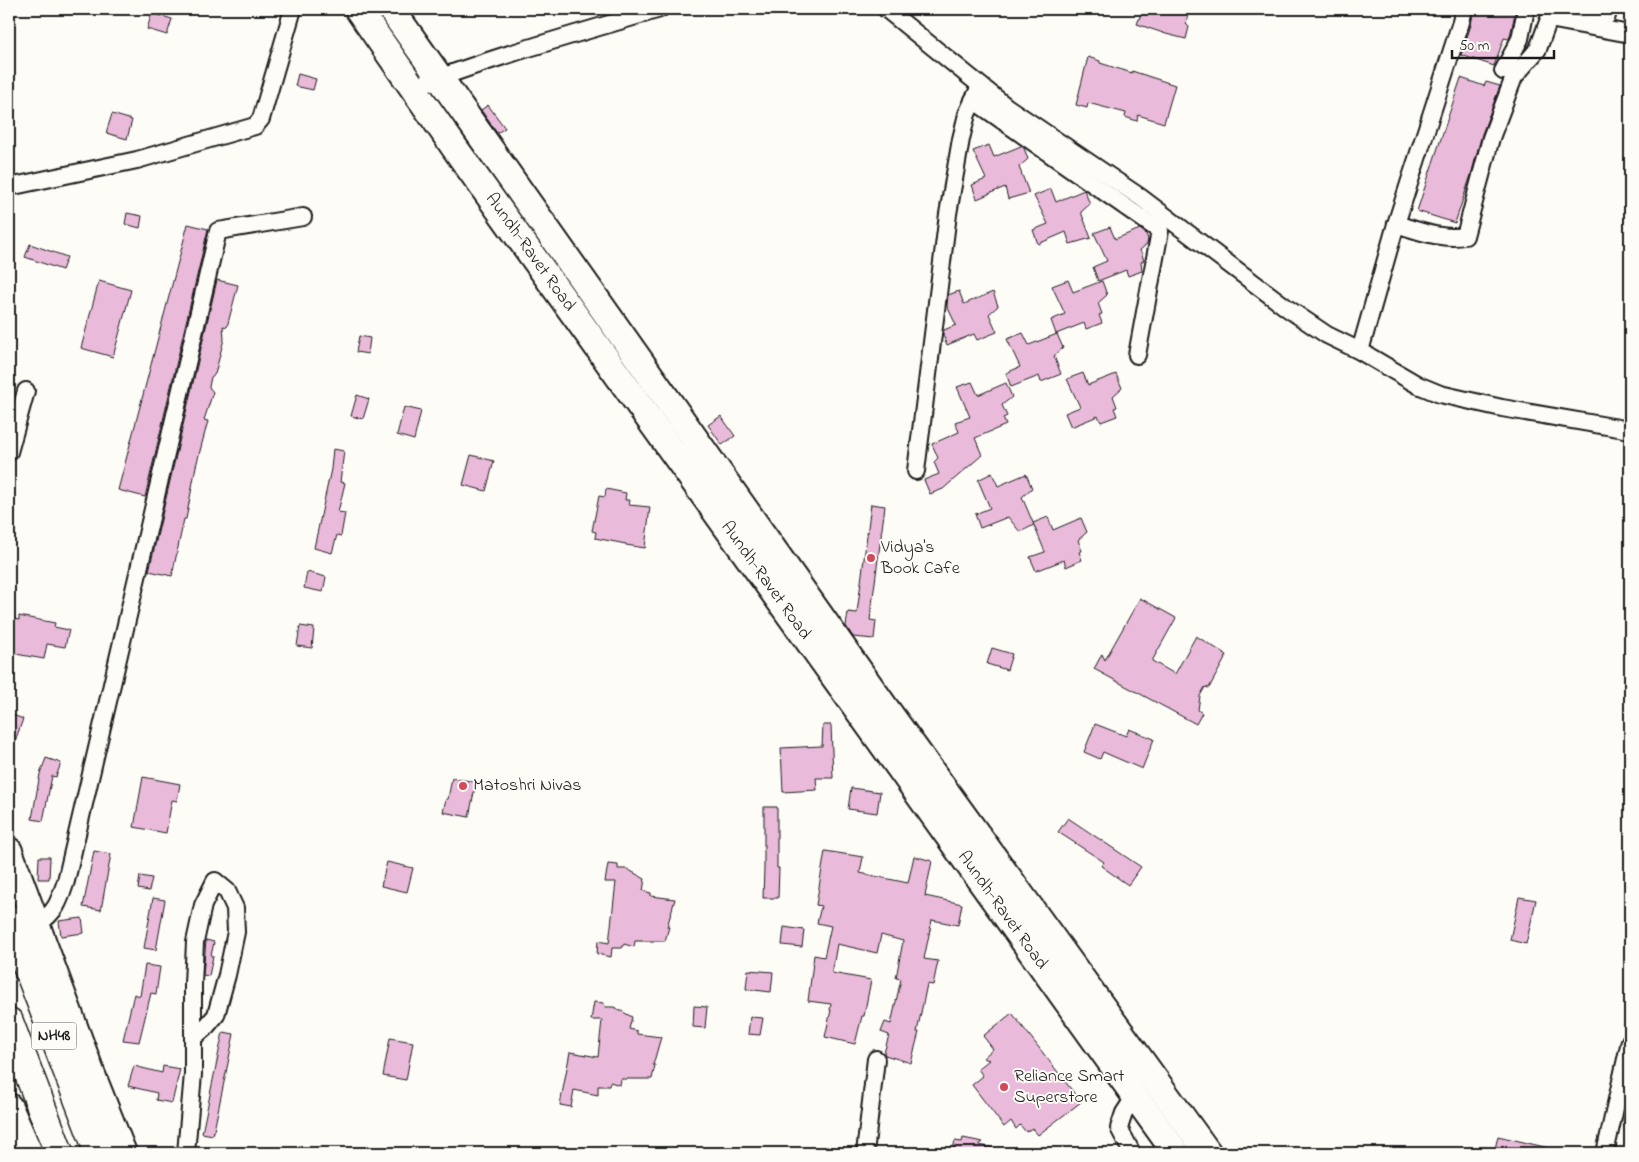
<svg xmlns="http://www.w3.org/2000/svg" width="1639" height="1162" viewBox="0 0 1639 1162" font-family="'Indie Flower',sans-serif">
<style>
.building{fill:#eabadb;stroke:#1c1c1c}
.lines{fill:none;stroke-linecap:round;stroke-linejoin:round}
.minor-casing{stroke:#1c1c1c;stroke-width:20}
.primary-casing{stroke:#1c1c1c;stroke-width:30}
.trunk-casing{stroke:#1c1c1c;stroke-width:31}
.minor{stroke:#fdfcf7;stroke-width:16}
.primary{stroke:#fdfcf7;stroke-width:26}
.trunk{stroke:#fdfcf7;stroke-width:28}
.poi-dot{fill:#d1495b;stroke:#fdfcf7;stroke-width:2}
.labels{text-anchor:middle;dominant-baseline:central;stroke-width:4;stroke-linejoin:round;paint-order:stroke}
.shield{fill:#fdfcf7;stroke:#605f5e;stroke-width:1}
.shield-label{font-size:16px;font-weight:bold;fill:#1c1c1c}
.street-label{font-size:18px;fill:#1c1c1c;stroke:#fdfcf7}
.poi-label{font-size:18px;fill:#1c1c1c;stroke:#fdfcf7;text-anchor:start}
</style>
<rect width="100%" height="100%" fill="#fdfcf7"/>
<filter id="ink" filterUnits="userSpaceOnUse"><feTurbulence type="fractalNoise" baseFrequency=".02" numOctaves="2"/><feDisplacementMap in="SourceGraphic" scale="10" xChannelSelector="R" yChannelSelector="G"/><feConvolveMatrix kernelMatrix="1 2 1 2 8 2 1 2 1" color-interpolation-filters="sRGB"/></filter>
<g filter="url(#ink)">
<g class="building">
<polygon points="1143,9 1189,9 1186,24 1189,27 1186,39 1166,34 1137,24"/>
<polygon points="1474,9 1516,9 1510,36 1509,39 1504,38 1494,66 1461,55 1471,25"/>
<polygon points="152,13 172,19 167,35 147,29"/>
<polygon points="1088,57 1100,61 1100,63 1132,73 1132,71 1175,85 1164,123 1138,115 1137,121 1125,117 1126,113 1088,103 1087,108 1076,105"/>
<polygon points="298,74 316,79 313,90 295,86"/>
<polygon points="1461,78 1484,86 1486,82 1500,86 1482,134 1471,175 1455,223 1417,211"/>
<polygon points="488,105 505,128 497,133 481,110"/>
<polygon points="112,114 132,120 127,139 106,133"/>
<polygon points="989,145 994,157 1021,146 1024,148 1028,159 1019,167 1029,193 1008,199 1005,187 977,199 972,185 986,179 973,151"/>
<polygon points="1051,189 1056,202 1084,190 1090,204 1081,212 1091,238 1070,244 1066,232 1038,244 1033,230 1048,224 1034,196"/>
<polygon points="127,213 142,216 140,228 125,224"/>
<polygon points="188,224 208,229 145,497 118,490"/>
<polygon points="1110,227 1115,239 1140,229 1146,234 1148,239 1147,244 1140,250 1144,260 1141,262 1142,271 1128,276 1126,270 1098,281 1093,267 1107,261 1094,233"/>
<polygon points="30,244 67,257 62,270 25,257"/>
<polygon points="217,280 238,285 227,327 223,326 224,339 215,374 211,377 209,387 213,392 204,420 208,421 196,466 186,519 184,519 172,576 149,571"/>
<polygon points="1068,280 1073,292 1102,281 1107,295 1098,303 1102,314 1099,315 1102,323 1086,329 1084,323 1056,334 1051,320 1065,314 1052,286"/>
<polygon points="99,281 131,290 113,357 81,348"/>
<polygon points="959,291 964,304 993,292 998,306 989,314 997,332 977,340 974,334 947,345 943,335 944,330 956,325 947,306 948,295"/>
<polygon points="1023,333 1029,345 1057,334 1063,348 1054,356 1061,374 1041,382 1039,376 1011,387 1006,373 1020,367 1007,339"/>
<polygon points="359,336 370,338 368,354 356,352"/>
<polygon points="1083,373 1088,385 1116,374 1122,388 1113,396 1117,407 1114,408 1117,416 1101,422 1098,416 1071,427 1065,413 1080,407 1067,379"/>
<polygon points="972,382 978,395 1006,383 1012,397 1002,405 1007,416 1003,418 1006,425 975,438 982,455 943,489 930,494 924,480 939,474 934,462 938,458 932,444 959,432 955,422 970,417 957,387"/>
<polygon points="357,395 369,399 363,419 351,416"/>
<polygon points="404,407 421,411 414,440 397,435"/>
<polygon points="721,416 735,436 722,445 708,425"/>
<polygon points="333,449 344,451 340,482 345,483 338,512 345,513 341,536 337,535 332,553 314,548 331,469"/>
<polygon points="471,455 494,461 486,491 463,485"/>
<polygon points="992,473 998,486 1026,474 1032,488 1022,497 1034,525 1020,532 1008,517 980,528 975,514 990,508 978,480"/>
<polygon points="606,489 626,493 625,500 630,500 629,505 650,507 645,548 626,545 626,544 595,538 596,532 592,531 599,496 605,497"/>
<polygon points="871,504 885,506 870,620 876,621 874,639 853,637 846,626 848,612 857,613"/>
<polygon points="1048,517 1053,530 1081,518 1087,532 1078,540 1082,551 1079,552 1082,560 1066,567 1064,560 1036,571 1030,557 1045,552 1033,523"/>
<polygon points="307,572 326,577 323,592 304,588"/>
<polygon points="1140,598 1176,618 1152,661 1175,674 1196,636 1227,655 1209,688 1205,687 1200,696 1198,710 1202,713 1196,724 1094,669 1102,654 1105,660"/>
<polygon points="19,616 55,623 54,627 69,630 65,647 47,644 44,659 10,653 13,637 9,636 9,618 19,620"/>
<polygon points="300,626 314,628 312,648 297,646"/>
<polygon points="992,648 1012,654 1007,670 987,664"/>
<polygon points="13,715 23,719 10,755 9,726"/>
<polygon points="1095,724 1126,736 1129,729 1154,739 1142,769 1103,752 1100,759 1084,752"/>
<polygon points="823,725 831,725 833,778 816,778 817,790 783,792 781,748 822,746"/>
<polygon points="46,758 61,763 56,777 52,776 43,821 32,819 40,774"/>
<polygon points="143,777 180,784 177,801 172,800 166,833 134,827"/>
<polygon points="452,778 476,782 469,817 443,812 446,799 448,799"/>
<polygon points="851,788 880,792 877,813 848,809"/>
<polygon points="764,807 777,807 777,868 779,868 778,898 763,898 764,867"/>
<polygon points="1068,818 1141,867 1128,885 1101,866 1104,862 1058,832"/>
<polygon points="94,851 111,854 101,910 83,907"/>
<polygon points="825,851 863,857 860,873 908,883 914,856 932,861 925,896 962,904 958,925 932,920 924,959 938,961 933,985 927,984 917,1032 919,1032 911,1063 885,1055 884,1053 889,1035 881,1032 885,1022 891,1024 901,979 896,978 903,941 881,935 877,953 837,944 832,973 871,980 864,1016 862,1016 855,1044 825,1037 831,1010 830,1010 831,1004 808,1001 814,955 824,957 831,926 817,923 821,906 816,905"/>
<polygon points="39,857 50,857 49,879 38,879"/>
<polygon points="387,862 413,868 407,892 381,886"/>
<polygon points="608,864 618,865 618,869 627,869 645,879 643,891 651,893 651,896 675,899 667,927 669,927 665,941 635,941 634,947 624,944 622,948 612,948 611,957 597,954 598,941 609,943 616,882 605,882"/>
<polygon points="140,876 152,878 149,891 138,889"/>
<polygon points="1519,897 1536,900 1526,944 1510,940"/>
<polygon points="153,898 165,900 156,950 144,948"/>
<polygon points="82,918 84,933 61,936 59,921"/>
<polygon points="784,927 804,930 802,947 782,945"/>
<polygon points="206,940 214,942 211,956 213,956 209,976 203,975"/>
<polygon points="145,965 160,967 156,994 151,993 139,1042 123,1040 134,994 140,996"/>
<polygon points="748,970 773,972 771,992 746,989"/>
<polygon points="594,1002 604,1003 605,1007 614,1007 632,1017 629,1029 637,1031 637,1034 661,1037 653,1065 655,1065 652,1079 621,1079 620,1085 610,1082 609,1086 598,1086 598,1095 574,1090 571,1107 560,1105 570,1052 598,1057 602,1020 591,1020"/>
<polygon points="694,1006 707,1007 705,1028 693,1027"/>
<polygon points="1012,1013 1081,1102 1038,1135 1032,1128 1026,1132 1020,1125 1016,1129 1011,1121 1004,1127 972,1085 983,1076 978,1069 989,1060 983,1058 993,1049 983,1036"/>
<polygon points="750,1017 763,1018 760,1035 748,1034"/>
<polygon points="223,1032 234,1034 213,1135 202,1133"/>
<polygon points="390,1038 413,1042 406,1080 383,1076"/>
<polygon points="134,1066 162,1073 163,1066 180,1069 172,1103 156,1100 157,1093 128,1086"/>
<polygon points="1498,1136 1553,1149 1553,1153 1494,1153"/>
<polygon points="963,1138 983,1142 979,1145 994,1148 994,1153 952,1153 955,1141 962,1142"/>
</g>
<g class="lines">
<g class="minor-casing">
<g id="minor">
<polyline points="886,9 1007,107 1140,197 1287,308 1327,335 1360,351 1418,385 1440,394 1502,408 1630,430"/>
<polyline points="1582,9 1607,16"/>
<polyline points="1503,71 1520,39 1526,9"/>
<path d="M413,88C494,56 577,34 660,9"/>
<polyline points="973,100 1160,231 1137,355"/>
<polyline points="9,187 137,160 255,126 261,119 293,9"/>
<path d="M1396,224C1419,231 1441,240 1465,236L1491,138L1514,77L1538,49L1549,19L1630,34"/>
<polyline points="1360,351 1396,224 1461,22 1464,9"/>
<polyline points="9,452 26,391"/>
<polyline points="916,471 948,214 961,139 967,114 980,86"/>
<path d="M37,925C56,912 59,902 66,881L218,231L303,217"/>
<polyline points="186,1153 193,1074 193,984 195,942 203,905 215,881 227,891 235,908 236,932 227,975 216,1015 206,1027 193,1038"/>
<polyline points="865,1153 876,1059"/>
<polyline points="1132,1153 1119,1128 1124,1113 1135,1096"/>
<polyline points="1605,1153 1630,1041"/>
</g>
</g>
<g class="primary-casing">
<g id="primary">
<path id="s1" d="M358,9L457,151L1176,1153"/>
<polyline points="391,9 886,709 1208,1153"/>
<polyline points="9,851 92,1075 123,1153"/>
<polyline points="9,1107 29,1153"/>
</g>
</g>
<g class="trunk-casing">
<g id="trunk">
<polyline points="9,919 99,1153"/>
<polyline points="9,1022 59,1153"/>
</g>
</g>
<use href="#minor" class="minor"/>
<use href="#primary" class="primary"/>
<use href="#trunk" class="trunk"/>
</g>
</g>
<g class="poi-dot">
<circle cx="871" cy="558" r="5"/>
<circle cx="463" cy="786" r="5"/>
<circle cx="1004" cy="1087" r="5"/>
</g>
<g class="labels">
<rect class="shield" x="31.5" y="1022.5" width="45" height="27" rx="4"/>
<g class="shield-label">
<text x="54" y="1036">NH48</text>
</g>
<g class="street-label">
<text stroke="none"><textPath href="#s1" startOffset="298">Aundh-Ravet Road</textPath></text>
<text stroke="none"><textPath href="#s1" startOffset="702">Aundh-Ravet Road</textPath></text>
<text stroke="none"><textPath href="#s1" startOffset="1108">Aundh-Ravet Road</textPath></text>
</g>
<g class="poi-label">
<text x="881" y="548">Vidya's<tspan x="881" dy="21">Book Cafe</tspan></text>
<text x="473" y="786">Matoshri Nivas</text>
<text x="1014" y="1077">Reliance Smart<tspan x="1014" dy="21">Superstore</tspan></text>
</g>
</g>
<rect width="1639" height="1162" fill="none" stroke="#fdfcf7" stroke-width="30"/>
<rect x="15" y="15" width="1609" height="1132" fill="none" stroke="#1c1c1c" stroke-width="2" filter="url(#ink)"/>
<path d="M1452 50v8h102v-8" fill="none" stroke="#1c1c1c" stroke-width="2.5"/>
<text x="1459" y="50" font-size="15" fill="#1c1c1c" stroke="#fdfcf7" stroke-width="4" paint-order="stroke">50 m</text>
</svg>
